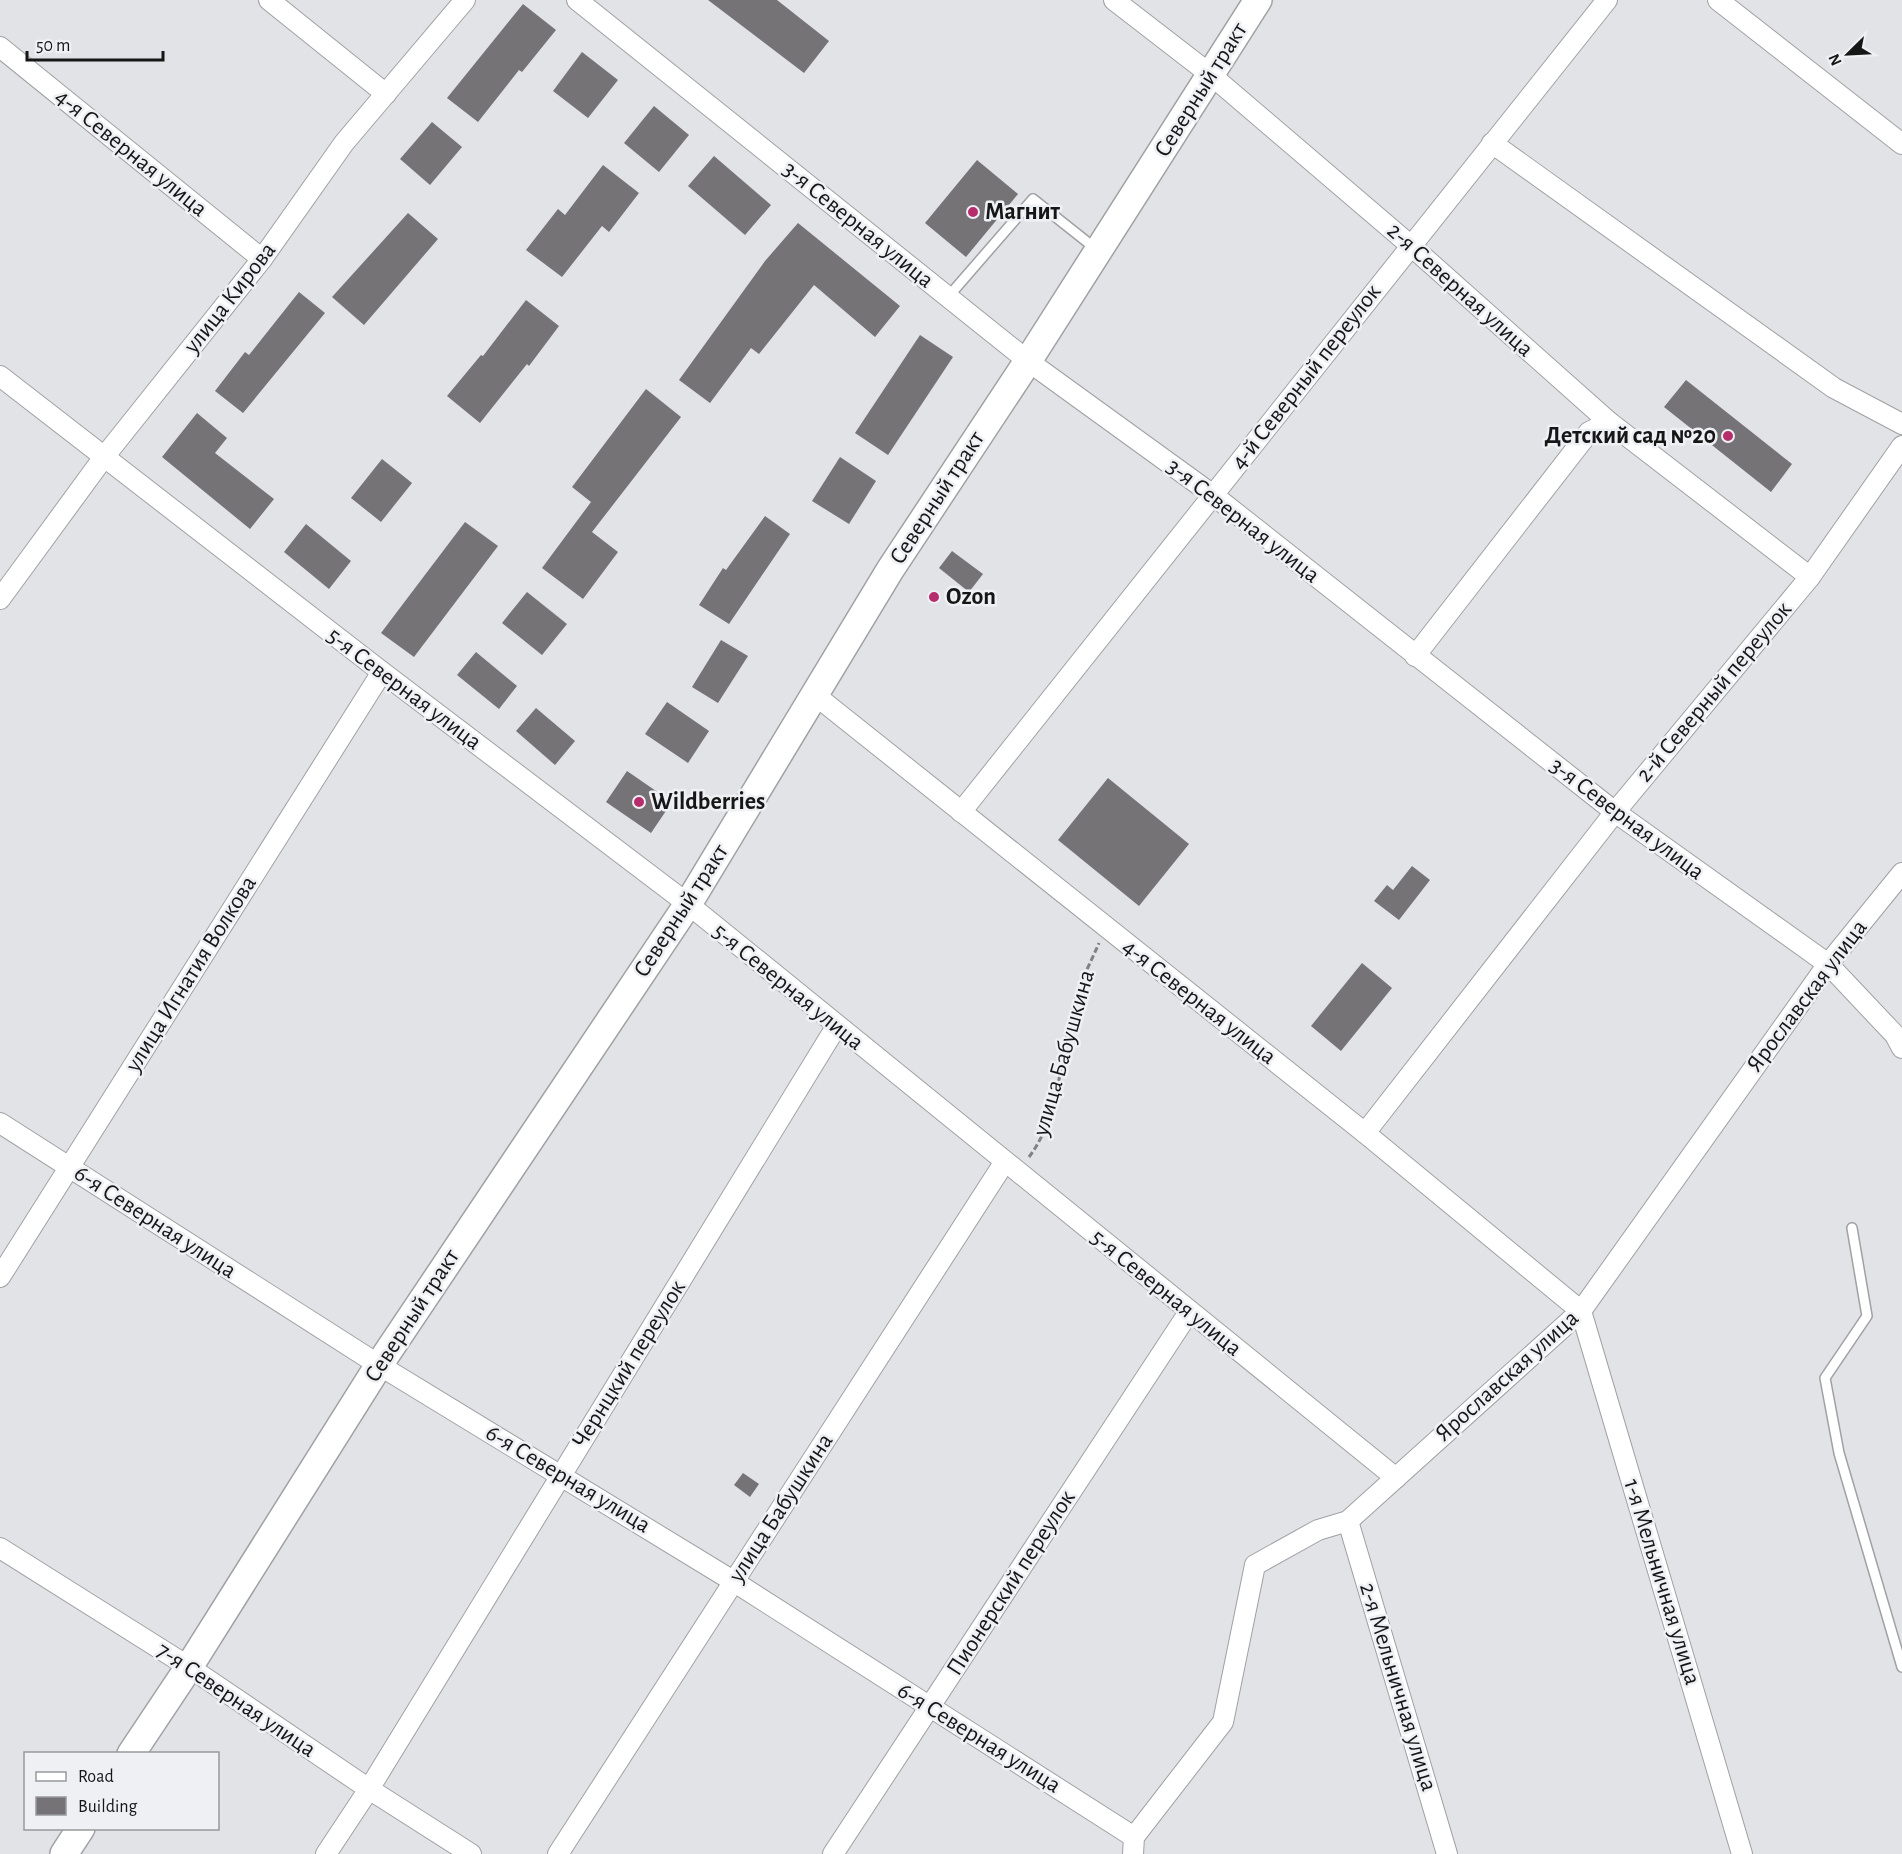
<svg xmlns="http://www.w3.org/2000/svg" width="1902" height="1854" viewBox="0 0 1902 1854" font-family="'Alegreya Sans',sans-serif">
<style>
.building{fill:#757376}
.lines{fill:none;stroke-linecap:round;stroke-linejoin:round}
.lane-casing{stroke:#a0a1a4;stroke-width:12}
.street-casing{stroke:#a0a1a4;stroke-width:22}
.secondary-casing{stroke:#a0a1a4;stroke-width:30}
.path{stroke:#808183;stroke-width:3;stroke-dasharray:6 3;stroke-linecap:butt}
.lane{stroke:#fff;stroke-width:9}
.street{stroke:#fff;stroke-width:20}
.secondary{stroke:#fff;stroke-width:27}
.poi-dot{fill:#b62d6d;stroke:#eff0f4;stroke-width:2}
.labels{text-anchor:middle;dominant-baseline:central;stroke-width:5;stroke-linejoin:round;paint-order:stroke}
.street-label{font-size:24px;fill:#161617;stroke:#eff0f4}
.poi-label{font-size:24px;font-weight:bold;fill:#161617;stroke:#eff0f4;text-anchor:start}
</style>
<rect width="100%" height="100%" fill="#e2e3e6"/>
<g class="building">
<polygon points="708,0 777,0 829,41 804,73"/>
<polygon points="523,4 556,30 522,72 519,70 478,122 447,98"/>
<polygon points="582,52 618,80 588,118 553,91"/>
<polygon points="654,106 689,135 659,172 624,143"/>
<polygon points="432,122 462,147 430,185 400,159"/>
<polygon points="714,156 771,205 745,235 688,186"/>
<polygon points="977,160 1018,194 966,257 925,223"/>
<polygon points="603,165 639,193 609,232 602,226 562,277 526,250 558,209 565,215"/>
<polygon points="408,213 438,239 364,325 332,297"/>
<polygon points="798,223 900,306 875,337 814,285 759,354 751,348 710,403 679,380 765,261"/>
<polygon points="299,292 325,313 243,413 215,391 245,352 249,355"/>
<polygon points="526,300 559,326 529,366 527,364 480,423 447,396 481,355 483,356"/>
<polygon points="920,335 953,357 888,455 855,433"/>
<polygon points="1686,380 1792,464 1771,492 1664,407"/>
<polygon points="646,389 681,417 592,532 618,552 583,599 542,568 591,502 572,487"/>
<polygon points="197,413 227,438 215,453 274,499 250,529 162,457"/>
<polygon points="840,457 876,481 849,524 812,501"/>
<polygon points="382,459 412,483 381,522 351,498"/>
<polygon points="765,516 790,534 729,624 699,605 723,568 726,570"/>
<polygon points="465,522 498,546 414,657 381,633"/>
<polygon points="306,524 351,561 329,589 284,552"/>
<polygon points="952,551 983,574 969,592 939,568"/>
<polygon points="527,592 567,624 542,655 502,623"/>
<polygon points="721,640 748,656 718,703 692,687"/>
<polygon points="476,652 517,686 499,709 457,675"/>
<polygon points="667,702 709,731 688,763 645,734"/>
<polygon points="536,708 575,741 555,765 516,731"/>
<polygon points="627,771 672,802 651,833 606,802"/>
<polygon points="1108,778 1189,844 1139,906 1058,840"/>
<polygon points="1412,866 1430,880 1399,920 1374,901 1387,885 1393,890"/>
<polygon points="1362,963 1392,988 1341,1051 1311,1026"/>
<polygon points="743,1473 759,1484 750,1497 734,1485"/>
</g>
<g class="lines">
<g class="lane-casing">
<g id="lane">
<polyline points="948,297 1033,199 1096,249"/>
<polyline points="1852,1228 1867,1316 1825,1378 1839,1453 1902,1667"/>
</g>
</g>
<g class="street-casing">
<g id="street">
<polyline points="269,0 386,94"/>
<polyline points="577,0 1028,361 1213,495 1615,812 1828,964 1895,1035 1902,1048"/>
<polyline points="1114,0 1211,75 1410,245 1609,422 1810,577"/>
<polyline points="1718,0 1902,144"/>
<polyline points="0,47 262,259"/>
<polyline points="1492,143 1834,388 1902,424"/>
<polyline points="0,376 382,672 688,904 1396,1478"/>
<polyline points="0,599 104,457 262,259 344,143 465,0"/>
<polyline points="1415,656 1589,432 1609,422"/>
<polyline points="815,695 1365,1133 1581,1311 1742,1854"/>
<polyline points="961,812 1607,0"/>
<polyline points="0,1123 379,1365 733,1581 1134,1837"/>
<polyline points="1365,1133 1615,812 1810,577 1902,446"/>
<polyline points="0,1277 382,672"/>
<polyline points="1348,1521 1447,1854"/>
<polyline points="0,1548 189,1667 369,1789 471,1854"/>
<polyline points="326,1854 369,1789 836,1027"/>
<polyline points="558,1854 1004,1163"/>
<polyline points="833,1854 1189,1312"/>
<polyline points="1133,1854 1134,1837 1223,1722 1255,1565 1318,1530 1348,1521 1581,1311 1828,964 1902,873"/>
</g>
</g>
<g class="secondary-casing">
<g id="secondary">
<polyline points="131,1754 189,1667 379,1365 688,904 890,570 1028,361 1258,0"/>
<polyline points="64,1854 81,1828"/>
</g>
</g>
<path class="path" d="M1029,1157C1061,1115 1060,1053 1074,1003C1080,982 1091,962 1099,943"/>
<use href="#lane" class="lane"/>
<use href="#street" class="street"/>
<use href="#secondary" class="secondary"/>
</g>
<g class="poi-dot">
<circle cx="973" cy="212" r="6"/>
<circle cx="1728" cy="436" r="6"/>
<circle cx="934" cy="597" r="6"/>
<circle cx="639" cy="802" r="6"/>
</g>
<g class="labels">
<g class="street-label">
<text transform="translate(1201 90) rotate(-58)">Северный тракт</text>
<text transform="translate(131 153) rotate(39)">4-я Северная улица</text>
<text transform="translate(858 225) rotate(39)">3-я Северная улица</text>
<text transform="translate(1460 290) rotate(42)">2-я Северная улица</text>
<text transform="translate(230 298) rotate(-52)">улица Кирова</text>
<text transform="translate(1306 377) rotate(-52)">4-й Северный переулок</text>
<text transform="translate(937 498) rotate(-57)">Северный тракт</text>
<text transform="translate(1243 521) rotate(38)">3-я Северная улица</text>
<text transform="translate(404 689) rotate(37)">5-я Северная улица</text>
<text transform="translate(1714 692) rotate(-50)">2-й Северный переулок</text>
<text transform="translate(1627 819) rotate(37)">3-я Северная улица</text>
<text transform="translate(681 911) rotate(-57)">Северный тракт</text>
<text transform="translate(191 974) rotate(-58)">улица Игнатия Волкова</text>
<text transform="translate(788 987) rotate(39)">5-я Северная улица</text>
<text transform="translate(1807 996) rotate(-53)">Ярославская улица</text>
<text transform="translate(1199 1002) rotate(38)">4-я Северная улица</text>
<text transform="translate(1064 1053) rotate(-74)">улица Бабушкина</text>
<text transform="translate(155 1222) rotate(33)">6-я Северная улица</text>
<text transform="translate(1166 1293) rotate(39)">5-я Северная улица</text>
<text transform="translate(412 1316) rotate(-57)">Северный тракт</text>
<text transform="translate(629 1364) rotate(-58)">Чернцкий переулок</text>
<text transform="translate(1507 1376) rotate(-42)">Ярославская улица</text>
<text transform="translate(568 1479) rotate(31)">6-я Северная улица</text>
<text transform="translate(781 1508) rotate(-57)">улица Бабушкина</text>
<text transform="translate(1662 1582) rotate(73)">1-я Мельничная улица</text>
<text transform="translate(1011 1583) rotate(-57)">Пионерский переулок</text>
<text transform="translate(1398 1687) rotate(73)">2-я Мельничная улица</text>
<text transform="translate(236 1700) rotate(34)">7-я Северная улица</text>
<text transform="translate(979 1738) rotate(32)">6-я Северная улица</text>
</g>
<g class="poi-label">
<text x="985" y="212">Магнит</text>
<text x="1716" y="436" text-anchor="end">Детский сад №20</text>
<text x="946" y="597">Ozon</text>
<text x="651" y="802">Wildberries</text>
</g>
</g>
<rect x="24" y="1752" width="195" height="78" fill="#eff0f4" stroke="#98999c" stroke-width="1.5"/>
<rect x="36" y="1772" width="30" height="9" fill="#ffffff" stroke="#98999c" stroke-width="1.5"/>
<text x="78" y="1782" font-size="18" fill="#161617">Road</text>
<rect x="36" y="1797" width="30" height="18" fill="#757376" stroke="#98999c" stroke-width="1.5"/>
<text x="78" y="1812" font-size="18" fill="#161617">Building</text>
<g transform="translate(1848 54) rotate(246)" stroke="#eff0f4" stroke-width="4.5" paint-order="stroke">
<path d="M0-4.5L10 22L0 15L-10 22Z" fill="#161617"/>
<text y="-9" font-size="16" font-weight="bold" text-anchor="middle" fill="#161617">N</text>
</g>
<path d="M27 51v9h136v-9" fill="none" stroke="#161617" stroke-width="3"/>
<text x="36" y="51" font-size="18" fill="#161617" stroke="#eff0f4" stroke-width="4.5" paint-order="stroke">50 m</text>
</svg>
